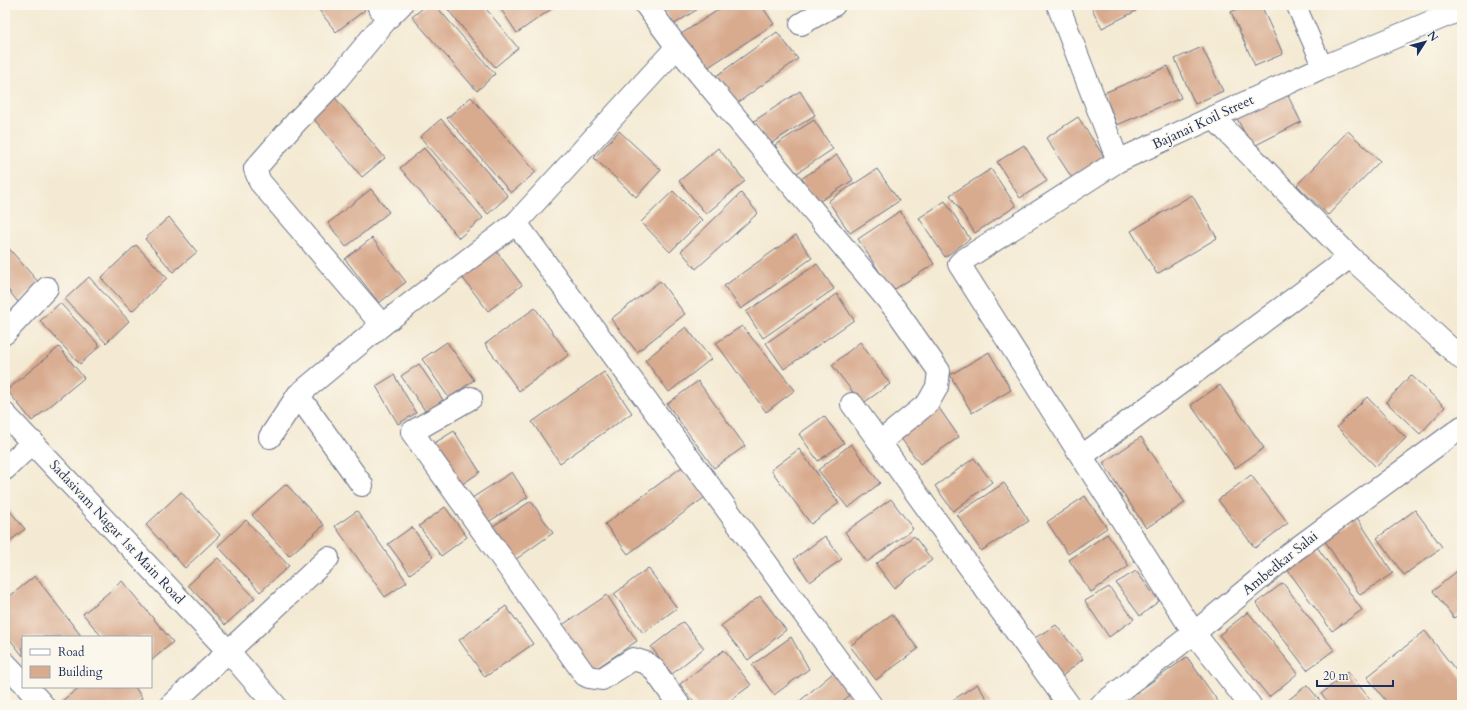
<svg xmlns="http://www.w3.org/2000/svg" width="1467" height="710" viewBox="0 0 1467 710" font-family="Cardo,serif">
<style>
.building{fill:#d8aa8e}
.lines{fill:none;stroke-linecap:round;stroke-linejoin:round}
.pedestrian-casing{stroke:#677087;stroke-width:21}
.minor-casing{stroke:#677087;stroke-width:24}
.pedestrian{stroke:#fff;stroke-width:19}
.minor{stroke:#fff;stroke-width:22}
.labels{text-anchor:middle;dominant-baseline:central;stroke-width:3;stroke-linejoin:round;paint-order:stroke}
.street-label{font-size:14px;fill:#1b2f5e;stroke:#fbf7ec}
</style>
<rect width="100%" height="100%" fill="#fbf7ec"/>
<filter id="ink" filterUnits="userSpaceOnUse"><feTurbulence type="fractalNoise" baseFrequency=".025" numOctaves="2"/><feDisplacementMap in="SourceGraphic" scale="8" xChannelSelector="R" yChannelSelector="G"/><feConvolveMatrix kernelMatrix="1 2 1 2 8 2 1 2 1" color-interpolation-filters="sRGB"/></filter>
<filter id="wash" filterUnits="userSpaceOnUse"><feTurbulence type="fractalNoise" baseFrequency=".012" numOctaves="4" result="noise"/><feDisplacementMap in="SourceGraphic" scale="16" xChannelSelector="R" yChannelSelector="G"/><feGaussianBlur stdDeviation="0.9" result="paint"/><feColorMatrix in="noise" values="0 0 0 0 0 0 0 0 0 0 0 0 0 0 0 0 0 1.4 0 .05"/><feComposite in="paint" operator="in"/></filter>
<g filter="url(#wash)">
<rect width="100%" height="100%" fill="#f4ead3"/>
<g id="blocks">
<g class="building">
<polygon points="315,5 361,5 365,10 336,32"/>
<polygon points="427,5 435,5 495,74 477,91 412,17"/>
<polygon points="444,5 483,5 518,48 495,67"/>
<polygon points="504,5 557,5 517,33 500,8"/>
<polygon points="660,5 704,5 673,25"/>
<polygon points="726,5 761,5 774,24 704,70 681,34"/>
<polygon points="1090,5 1133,5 1136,11 1102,28"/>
<polygon points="1246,5 1261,5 1283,54 1255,66 1231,12"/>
<polygon points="777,32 798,59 732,107 712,79"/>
<polygon points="1202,47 1223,91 1195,104 1175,59"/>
<polygon points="1168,66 1181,98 1117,125 1104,93"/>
<polygon points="1285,90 1301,122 1252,147 1235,115"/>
<polygon points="800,91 815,115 770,144 754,121"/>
<polygon points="331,93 385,158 362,177 308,112"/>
<polygon points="471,97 536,172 511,193 447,118"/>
<polygon points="1078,117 1104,157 1072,178 1046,138"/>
<polygon points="441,119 508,196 488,214 420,137"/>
<polygon points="814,120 833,149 794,175 775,145"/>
<polygon points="619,131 661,170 636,197 594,158"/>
<polygon points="1348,131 1380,161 1328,215 1297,185"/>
<polygon points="1024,145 1047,181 1020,198 997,162"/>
<polygon points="424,148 483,218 459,238 400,168"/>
<polygon points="718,148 745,181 706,214 679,181"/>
<polygon points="837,155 853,180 817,203 801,179"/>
<polygon points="877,169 899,201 850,233 828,201"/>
<polygon points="991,169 1016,206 975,233 950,195"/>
<polygon points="371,189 389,212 346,247 328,223"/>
<polygon points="673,191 702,220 670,252 641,222"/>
<polygon points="741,193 758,213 696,269 681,251"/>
<polygon points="1192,195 1217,238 1157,274 1131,231"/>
<polygon points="945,201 970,239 945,257 919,218"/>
<polygon points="900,211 934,264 892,291 858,239"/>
<polygon points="169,217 197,252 173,272 145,239"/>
<polygon points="796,235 812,258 741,309 724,286"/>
<polygon points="372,238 406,282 379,303 345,259"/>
<polygon points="5,244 40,284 18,302 5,286"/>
<polygon points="136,245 167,278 132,311 101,278"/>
<polygon points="496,251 522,285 488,311 462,277"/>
<polygon points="817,264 834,289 763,338 746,312"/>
<polygon points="89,277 129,321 106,343 65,299"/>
<polygon points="660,281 685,314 637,352 611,319"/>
<polygon points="837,294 854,320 784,369 766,343"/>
<polygon points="60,303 100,346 80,364 40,321"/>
<polygon points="535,308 569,355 519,391 485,344"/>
<polygon points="742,326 795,390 766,412 716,343"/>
<polygon points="686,327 711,359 669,392 645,360"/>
<polygon points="447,342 474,380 449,398 422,359"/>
<polygon points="860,342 890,384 862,404 832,365"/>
<polygon points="59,347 84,378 32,421 7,390"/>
<polygon points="989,352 1011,390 972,413 950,375"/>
<polygon points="419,364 443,400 426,412 401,376"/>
<polygon points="604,372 632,413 560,463 532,422"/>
<polygon points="394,375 416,413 398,424 376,386"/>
<polygon points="1411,375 1445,407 1420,434 1386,402"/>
<polygon points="698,381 745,446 714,468 667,404"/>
<polygon points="1220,385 1264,448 1235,468 1191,405"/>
<polygon points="1367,397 1406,438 1376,467 1337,427"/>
<polygon points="937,405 959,437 920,464 897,433"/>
<polygon points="824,416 844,443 818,461 799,434"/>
<polygon points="454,431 480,472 455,489 428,447"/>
<polygon points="1141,437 1185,503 1146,528 1103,463"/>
<polygon points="851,444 880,483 848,508 818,470"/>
<polygon points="799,449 839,503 811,524 771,470"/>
<polygon points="974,458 992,482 953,511 935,486"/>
<polygon points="682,467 705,497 628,554 605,524"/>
<polygon points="512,472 528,497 485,524 469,500"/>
<polygon points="1251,475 1288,523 1255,548 1218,500"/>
<polygon points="1004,483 1029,521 981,551 957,514"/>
<polygon points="286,484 324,525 289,556 252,515"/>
<polygon points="181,492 220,535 185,568 146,525"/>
<polygon points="1085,496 1107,528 1068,554 1047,522"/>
<polygon points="891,499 913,529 867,562 845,532"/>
<polygon points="531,501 553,533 512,562 489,529"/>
<polygon points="5,505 25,529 5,545"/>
<polygon points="445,507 467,537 441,556 419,526"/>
<polygon points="1415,510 1442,547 1404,575 1377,538"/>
<polygon points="357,511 407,582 385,597 335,526"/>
<polygon points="1356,516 1393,573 1360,595 1323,538"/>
<polygon points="246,520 289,566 260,592 218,546"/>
<polygon points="412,527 433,557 410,574 388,544"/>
<polygon points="1107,534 1129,566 1091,592 1069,560"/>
<polygon points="825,536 842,559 810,582 794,559"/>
<polygon points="914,536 932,560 894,588 876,564"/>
<polygon points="1317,547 1362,610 1332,631 1287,569"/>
<polygon points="218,558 255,598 225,625 188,585"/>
<polygon points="1462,567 1462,612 1454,618 1433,591"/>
<polygon points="648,568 677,608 643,633 614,594"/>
<polygon points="1136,571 1159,601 1140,616 1116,583"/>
<polygon points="35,576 82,637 23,637 23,656 5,633 5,600"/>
<polygon points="122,581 173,642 151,661 151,637 102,637 83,614"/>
<polygon points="1283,583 1334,650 1307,670 1256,603"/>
<polygon points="1109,587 1134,619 1109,637 1085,601"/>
<polygon points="607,595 637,641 591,672 561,626"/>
<polygon points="760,596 786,630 748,660 721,626"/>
<polygon points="506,606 533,644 485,677 459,640"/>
<polygon points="1248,612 1298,673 1269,697 1219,635"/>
<polygon points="892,614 918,649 876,680 850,646"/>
<polygon points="683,622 704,648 672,674 651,647"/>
<polygon points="1056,625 1083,659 1060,678 1033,639"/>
<polygon points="1425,631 1462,678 1462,705 1389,705 1367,677"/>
<polygon points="791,637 809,669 774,695 752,665"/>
<polygon points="724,650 751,685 724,705 696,705 680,684"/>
<polygon points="1187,657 1219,703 1217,705 1119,705"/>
<polygon points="1348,672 1375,705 1331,705 1321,694"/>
<polygon points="833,673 851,694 838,705 795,705"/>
<polygon points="977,684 991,705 952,705 950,702"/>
<polygon points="1307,685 1324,705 1282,705"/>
<polygon points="80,687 135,687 142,698 134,705 60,705 59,703"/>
</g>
</g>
</g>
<g filter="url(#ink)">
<use href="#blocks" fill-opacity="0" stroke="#677087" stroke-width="1"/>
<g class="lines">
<g class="pedestrian-casing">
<polyline id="pedestrian" points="1296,5 1323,67"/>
</g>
<g class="minor-casing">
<g id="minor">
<polyline points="378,5 387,19 336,81 297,121 255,169 260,182 382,325"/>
<polyline points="646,5 677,47 896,310 939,371 937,387 928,403 880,442"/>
<polyline points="1058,5 1118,161"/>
<polyline points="387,19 401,5"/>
<polyline points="801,24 834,5"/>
<polyline points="1213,117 1350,257 1462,359"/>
<polyline points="516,223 871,705"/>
<polyline points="5,333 47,288"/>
<polyline points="471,398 412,432 585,675 589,677 602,679 633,659 646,663 653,668 679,705"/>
<polyline points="852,404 1069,705"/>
<polyline points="5,414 229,652 275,705"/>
<polyline points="270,437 298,395"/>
<polyline points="1082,456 1350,257"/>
<polyline points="5,469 33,442"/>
<polyline points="362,485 298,395 382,325 516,223 677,47"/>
<polyline points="5,663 23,682"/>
<polyline points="27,687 43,705"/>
<polyline points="171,705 328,558"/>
<polyline points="1101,705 1194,633 1292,552 1462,427"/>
<polyline points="1250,705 1194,633 959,264 962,261 1118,161 1323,67 1462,9"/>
</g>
</g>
<use href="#pedestrian" class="pedestrian"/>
<use href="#minor" class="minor"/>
</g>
</g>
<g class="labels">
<g class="street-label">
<text transform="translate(1203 122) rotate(-25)">Bajanai Koil Street</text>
<text transform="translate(117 532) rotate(47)">Sadasivam Nagar 1st Main Road</text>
<text transform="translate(1280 563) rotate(-39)">Ambedkar Salai</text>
</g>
</g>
<rect width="1467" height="710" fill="none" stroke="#fbf7ec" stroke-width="20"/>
<rect x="22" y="636" width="130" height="52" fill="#fbf7ec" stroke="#a1a7b3"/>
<rect x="30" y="649" width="20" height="6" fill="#ffffff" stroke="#a1a7b3"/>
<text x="58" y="656" font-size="12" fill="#1b2f5e">Road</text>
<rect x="30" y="666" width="20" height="12" fill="#d8aa8e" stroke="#a1a7b3"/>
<text x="58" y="676" font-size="12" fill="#1b2f5e">Building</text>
<g transform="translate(1425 42) rotate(54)" stroke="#fbf7ec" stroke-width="3" paint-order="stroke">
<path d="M0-3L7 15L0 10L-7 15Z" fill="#1b2f5e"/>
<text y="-6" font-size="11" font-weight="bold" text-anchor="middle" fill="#1b2f5e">N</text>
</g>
<path d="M1317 680v6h76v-6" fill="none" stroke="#1b2f5e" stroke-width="2"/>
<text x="1323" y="680" font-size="12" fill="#1b2f5e" stroke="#fbf7ec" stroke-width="3" paint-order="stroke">20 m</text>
</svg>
